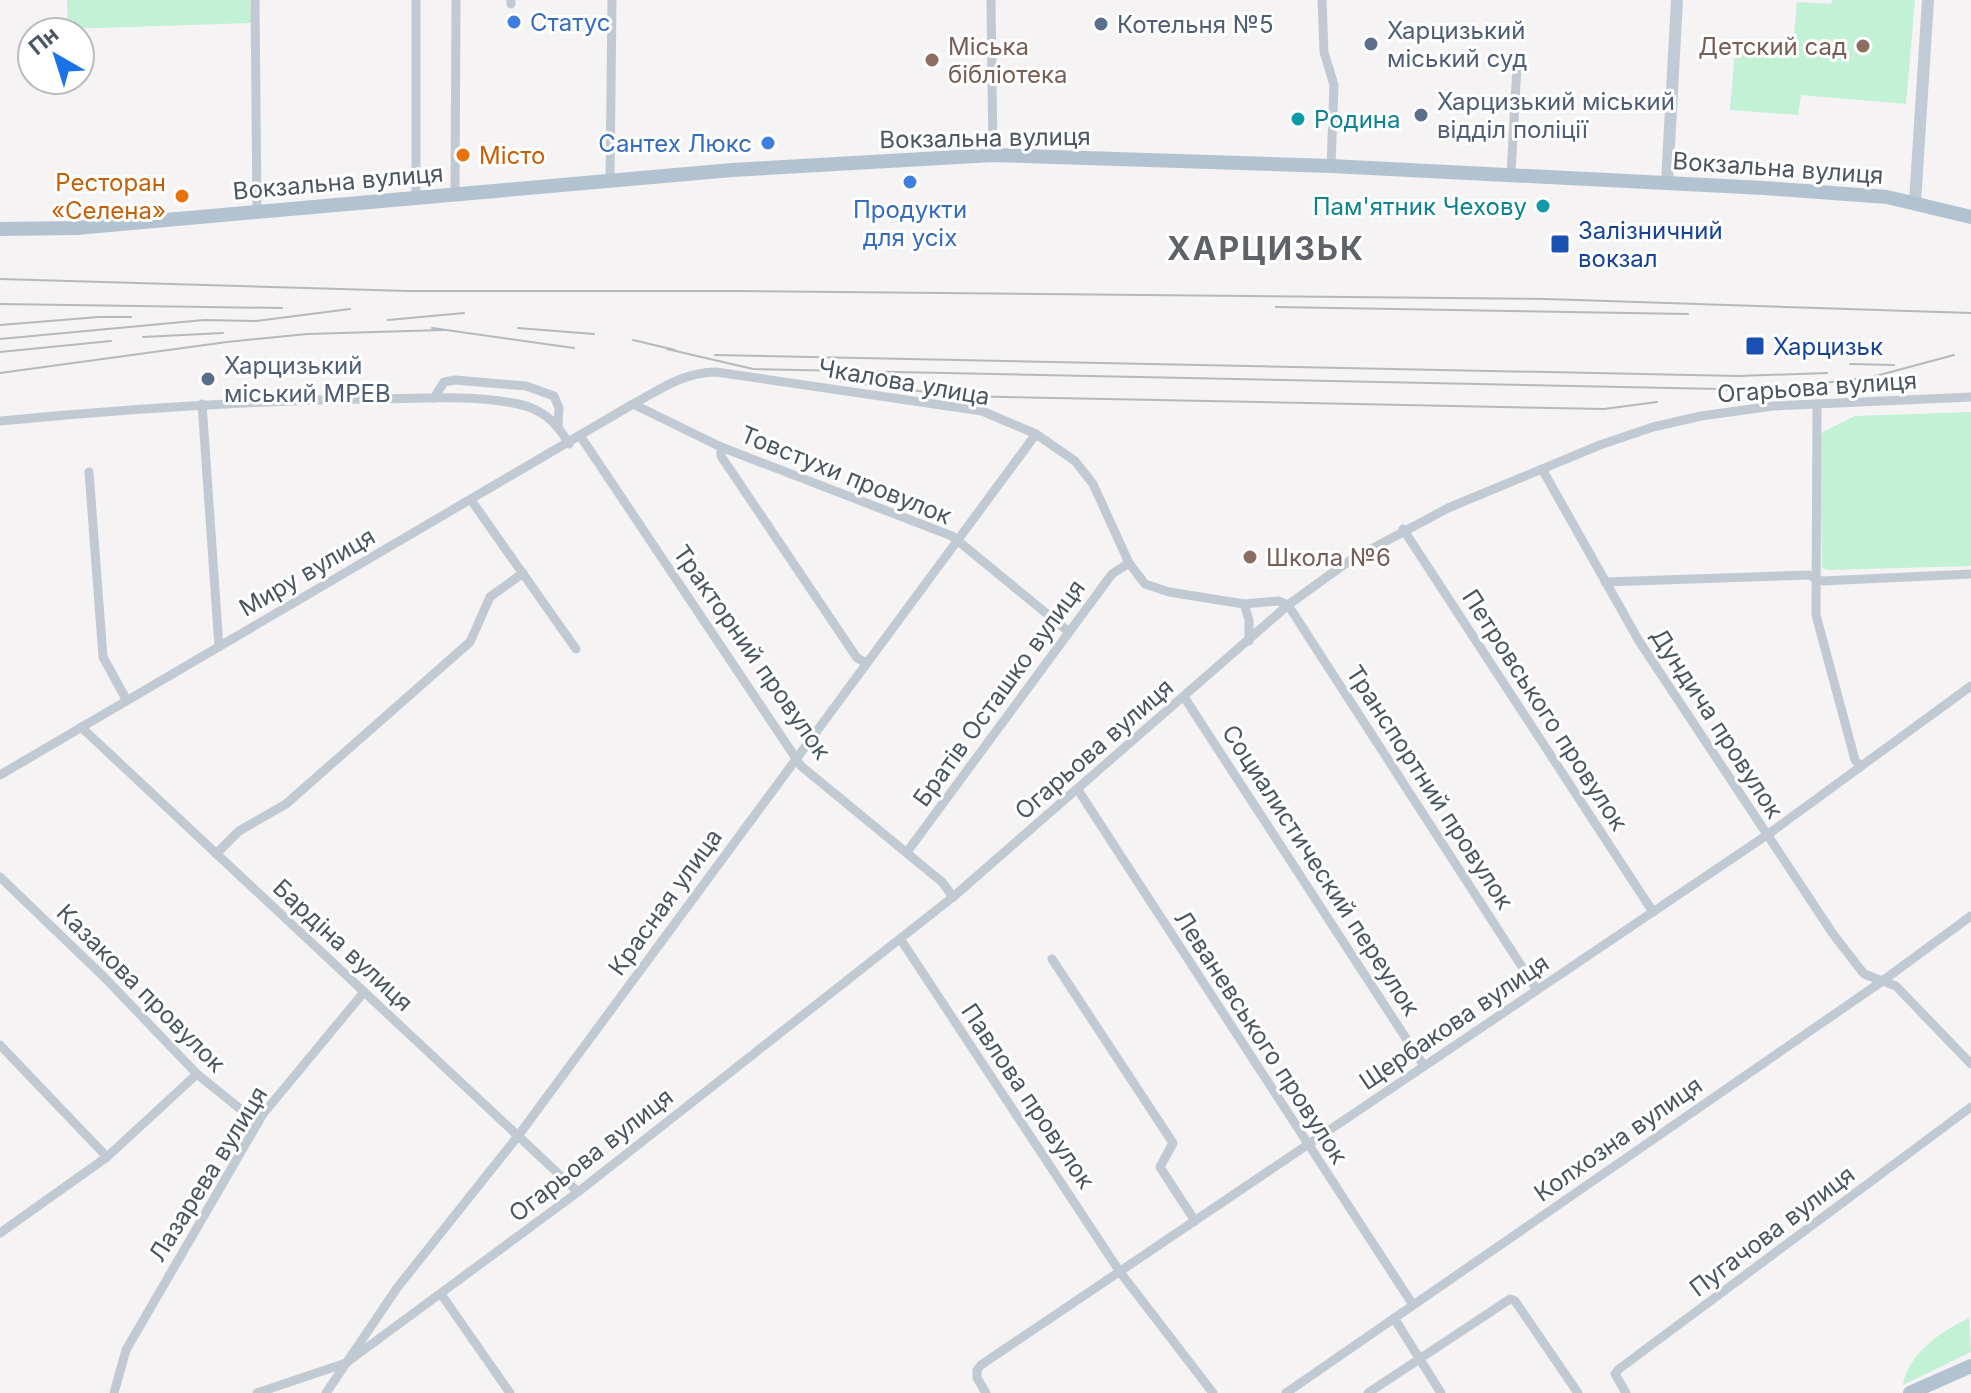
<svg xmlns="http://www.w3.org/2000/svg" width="1971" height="1393" viewBox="0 0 1971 1393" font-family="Inter,sans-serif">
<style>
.green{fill:#c3f1d5}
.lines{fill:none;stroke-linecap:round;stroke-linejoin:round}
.street{stroke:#c1cad2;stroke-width:9}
.secondary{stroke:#c1cbd6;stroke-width:12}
.primary{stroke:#b3c2d1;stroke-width:14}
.rail{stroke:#b5b8bd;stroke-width:2}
.shop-dot{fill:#3f7fe0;stroke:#fff;stroke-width:3}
.service-dot{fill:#5c6f8a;stroke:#fff;stroke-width:3}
.education-dot{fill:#8d6e63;stroke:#fff;stroke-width:3}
.culture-dot{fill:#0f9aa8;stroke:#fff;stroke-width:3}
.food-dot{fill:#e8710a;stroke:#fff;stroke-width:3}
.transit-dot{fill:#1a4fb4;stroke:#fff;stroke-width:3}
.labels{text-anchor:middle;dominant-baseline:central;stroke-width:6;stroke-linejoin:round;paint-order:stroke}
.shop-label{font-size:24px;fill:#366cbe;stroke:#fff;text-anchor:start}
.service-label{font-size:24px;fill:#4e5e75;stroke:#fff;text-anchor:start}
.education-label{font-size:24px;fill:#785e54;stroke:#fff;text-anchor:start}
.culture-label{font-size:24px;fill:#0d838f;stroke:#fff;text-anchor:start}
.street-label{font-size:24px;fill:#4a5661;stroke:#fff}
.food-label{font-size:24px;fill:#c56008;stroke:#fff;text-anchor:start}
.transit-label{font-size:24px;fill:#164399;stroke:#fff;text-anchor:start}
.district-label{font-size:32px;font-weight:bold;letter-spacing:2px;fill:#5f6368;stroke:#fff}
</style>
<rect width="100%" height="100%" fill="#f5f3f3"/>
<g class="green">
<polygon points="67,0 250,0 251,23 68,29"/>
<polygon points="1832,0 1915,0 1906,104 1801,95 1798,115 1730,110 1736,40 1793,44 1797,2 1831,4"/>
<polygon points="1971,412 1971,566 1828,570 1822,568 1820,436 1823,432 1855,416"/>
<path d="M1969,1318L1971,1352L1903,1385C1907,1354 1943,1330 1969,1318Z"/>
</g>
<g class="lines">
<g class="street">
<polyline points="255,0 257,211"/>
<polyline points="511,0 511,4"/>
<polyline points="991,0 993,155"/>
<polyline points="1322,0 1324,52 1334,85 1331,166"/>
<polyline points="1511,174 1517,66"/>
<polyline points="610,180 612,0"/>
<polyline points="455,193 456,0"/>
<polyline points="416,196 416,0"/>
<polyline points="434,398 444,382 455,380 526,386 554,396 559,408 558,425"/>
<polyline points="202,404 219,647"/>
<polyline points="633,404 721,447 952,536 1069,632"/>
<polyline points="1817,404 1816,615 1855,760 1860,767"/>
<path d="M0,421C122,409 243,401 366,399C416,399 469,394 518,404C543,409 557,423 569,444"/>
<polyline points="581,437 801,766 942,882 953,897"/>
<polyline points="721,447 721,456 857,658 867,663"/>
<polyline points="1542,469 1639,641 1833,934 1864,974 1896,986 1971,1064"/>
<polyline points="89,472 103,657 126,699"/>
<polyline points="471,500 576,649"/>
<polyline points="1403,529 1653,912"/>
<polyline points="1605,582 1809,575 1822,581 1971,574"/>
<polyline points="1244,604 1278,601 1288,605 1537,990"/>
<polyline points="1184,697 1424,1066"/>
<polyline points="81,727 578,1192"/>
<path d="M0,775L633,404C661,389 684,372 716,372L982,411L1036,434L1075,461L1093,484L1129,563L1145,584L1169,592L1244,604L1249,620V641"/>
<polyline points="1078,790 1413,1305"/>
<polyline points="907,852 1112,574 1129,563"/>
<polyline points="216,854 239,831 286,804 470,642 490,597 523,573"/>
<polyline points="0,877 105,978 197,1074 239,1108 263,1114"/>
<polyline points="901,940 1120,1272 1213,1393"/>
<polyline points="1052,959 1173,1143 1160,1167 1195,1221"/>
<polyline points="0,1045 107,1157"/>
<polyline points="0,1233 107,1157 197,1074"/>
<polyline points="441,1294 510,1393"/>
<polyline points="1394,1318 1441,1393"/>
<polyline points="114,1393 126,1350 263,1114 364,992"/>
<polyline points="257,1393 346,1363 578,1192 953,897 1288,605 1349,561 1448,508 1600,445 1653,427 1701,416 1773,406 1971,397"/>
<polyline points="326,1393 397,1288 518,1136 1036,434"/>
<polyline points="986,1393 977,1378 977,1370 981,1365 1767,835 1971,686"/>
<polyline points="1286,1393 1881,982 1971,916"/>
<polyline points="1368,1393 1510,1299 1515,1301 1578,1393"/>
<polyline points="1626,1393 1615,1374 1619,1369 1971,1107"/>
</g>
<g class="secondary">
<polyline points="1667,182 1677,0"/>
<polyline points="1915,202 1928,0"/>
</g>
<g class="primary">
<polyline points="0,229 76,228 732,170 993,155 1331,166 1764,188 1887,197 1971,217"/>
<polyline points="1910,1393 1971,1366"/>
</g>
<g class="rail">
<polyline points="0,279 408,291 740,291 1546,299 1971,313"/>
<polyline points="0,304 282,308"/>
<polyline points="1276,307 1688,314"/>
<polyline points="388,320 464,313"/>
<polyline points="0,325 99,317 131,317"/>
<polyline points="432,328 574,348"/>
<polyline points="518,328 594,334"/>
<polyline points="143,337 223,333"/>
<polyline points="0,339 204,320 256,321 350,309"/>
<polyline points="633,340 675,350"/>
<polyline points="667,349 753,369 1769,390 1872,377 1954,355"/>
<polyline points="0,352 111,341"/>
<polyline points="715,355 1738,376 1827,373"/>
<polyline points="1850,364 1894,365"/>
<polyline points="0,373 227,342 307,334 443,330"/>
<polyline points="840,381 958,396 1604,409 1657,402"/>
</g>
</g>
<g class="shop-dot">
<circle cx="514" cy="22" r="8"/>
<circle cx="768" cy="143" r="8"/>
<circle cx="910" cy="182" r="8"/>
</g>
<g class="service-dot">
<circle cx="1101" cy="24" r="8"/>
<circle cx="1371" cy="44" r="8"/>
<circle cx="1421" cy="115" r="8"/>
<circle cx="208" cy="379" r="8"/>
</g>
<g class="education-dot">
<circle cx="1863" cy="46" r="8"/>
<circle cx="932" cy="60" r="8"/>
<circle cx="1250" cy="557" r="8"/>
</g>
<g class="culture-dot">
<circle cx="1298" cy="119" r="8"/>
<circle cx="1543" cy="206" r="8"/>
</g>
<g class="food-dot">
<circle cx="463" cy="155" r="8"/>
<circle cx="182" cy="196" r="8"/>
</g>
<g class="transit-dot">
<rect x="1550" y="234" width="20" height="20" rx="4"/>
<rect x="1745" y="336" width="20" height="20" rx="4"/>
</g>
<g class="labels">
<g class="shop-label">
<text x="530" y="22">Статус</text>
<text x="752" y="143" text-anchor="end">Сантех Люкс</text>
<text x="910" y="209" text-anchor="middle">Продукти<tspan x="910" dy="28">для усіх</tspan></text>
</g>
<g class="service-label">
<text x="1117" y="24">Котельня №5</text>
<text x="1387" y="30">Харцизький<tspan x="1387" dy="28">міський суд</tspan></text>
<text x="1437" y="101">Харцизький міський<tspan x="1437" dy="28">відділ поліції</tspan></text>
<text x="224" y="365">Харцизький<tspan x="224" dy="28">міський МРЕВ</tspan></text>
</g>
<g class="education-label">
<text x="948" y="46">Міська<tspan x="948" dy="28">бібліотека</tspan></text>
<text x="1847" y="46" text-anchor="end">Детский сад</text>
<text x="1266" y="557">Школа №6</text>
</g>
<g class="culture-label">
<text x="1314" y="119">Родина</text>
<text x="1527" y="206" text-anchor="end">Пам'ятник Чехову</text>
</g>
<g class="street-label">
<text transform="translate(985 138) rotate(-1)">Вокзальна вулиця</text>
<text transform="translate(1778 168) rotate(4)">Вокзальна вулиця</text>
<text transform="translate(338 182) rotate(-5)">Вокзальна вулиця</text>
<text transform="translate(904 382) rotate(10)">Чкалова улица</text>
<text transform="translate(1817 387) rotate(-4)">Огарьова вулиця</text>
<text transform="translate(846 475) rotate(22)">Товстухи провулок</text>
<text transform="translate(307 572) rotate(-30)">Миру вулиця</text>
<text transform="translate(752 652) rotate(55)">Тракторний провулок</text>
<text transform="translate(999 693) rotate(-54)">Братів Осташко вулиця</text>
<text transform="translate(1545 710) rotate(57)">Петровського провулок</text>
<text transform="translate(1717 723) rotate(57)">Дундича провулок</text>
<text transform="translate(1094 749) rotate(-41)">Огарьова вулиця</text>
<text transform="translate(1430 787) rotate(57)">Транспортний провулок</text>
<text transform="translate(1321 870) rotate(57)">Социалистический переулок</text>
<text transform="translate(665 902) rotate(-54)">Красная улица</text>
<text transform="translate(343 945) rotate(43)">Бардіна вулиця</text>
<text transform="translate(141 988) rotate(45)">Казакова провулок</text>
<text transform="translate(1454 1022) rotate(-34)">Щербакова вулиця</text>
<text transform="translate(1261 1037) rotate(57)">Леваневського провулок</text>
<text transform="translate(1028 1096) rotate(56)">Павлова провулок</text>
<text transform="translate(1618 1139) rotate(-35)">Колхозна вулиця</text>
<text transform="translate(591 1155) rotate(-38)">Огарьова вулиця</text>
<text transform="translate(208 1174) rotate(-58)">Лазарева вулиця</text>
<text transform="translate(1772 1231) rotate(-37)">Пугачова вулиця</text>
</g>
<g class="food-label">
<text x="479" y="155">Місто</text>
<text x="166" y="182" text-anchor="end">Ресторан<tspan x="166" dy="28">«Селена»</tspan></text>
</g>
<g class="transit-label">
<text x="1578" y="230">Залізничний<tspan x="1578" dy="28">вокзал</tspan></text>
<text x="1773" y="346">Харцизьк</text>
</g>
<g class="district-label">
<text x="1266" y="248">ХАРЦИЗЬК</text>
</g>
</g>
<g transform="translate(56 56) rotate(321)"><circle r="38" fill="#ffffff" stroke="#b7bbc0" stroke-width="2"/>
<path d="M0-6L14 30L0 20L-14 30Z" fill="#1a73e8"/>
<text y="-12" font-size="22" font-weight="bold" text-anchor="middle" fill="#4a5661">Пн</text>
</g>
</svg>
